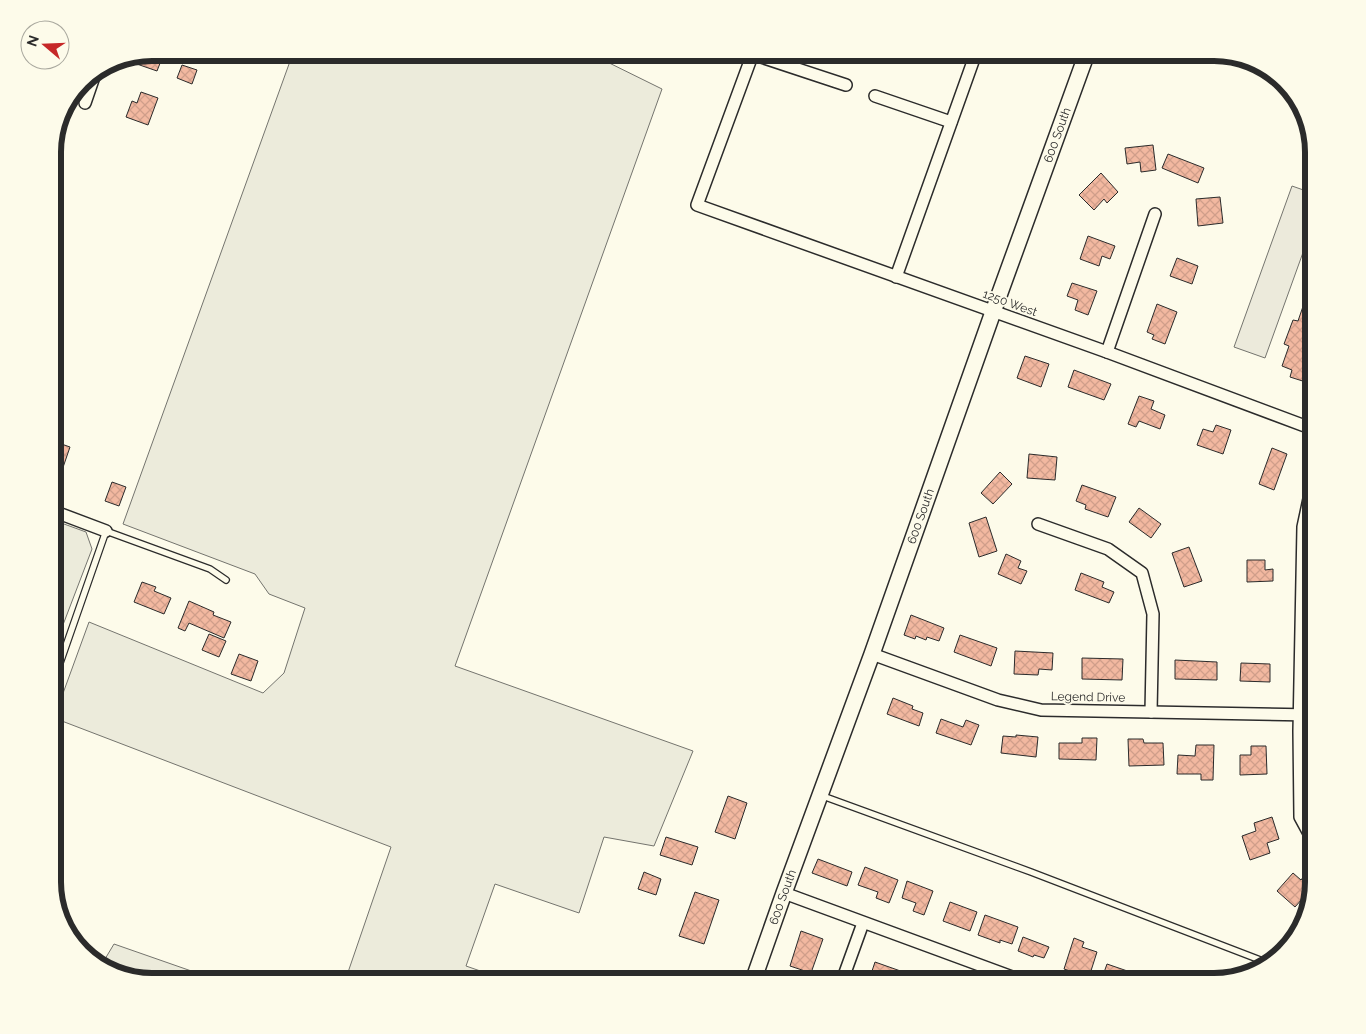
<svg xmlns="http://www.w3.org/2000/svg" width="1366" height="1034" viewBox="0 0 1366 1034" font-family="Raleway,sans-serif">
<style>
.green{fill:#ecebdb;stroke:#74746e}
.parking{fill:#eceadb;stroke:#74746e}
.building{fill:url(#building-cross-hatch);stroke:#2b2b2b}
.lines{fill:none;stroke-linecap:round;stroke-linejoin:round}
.lane-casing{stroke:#2b2b2b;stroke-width:8}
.street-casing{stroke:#2b2b2b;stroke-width:14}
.secondary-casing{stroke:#2b2b2b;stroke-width:18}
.path{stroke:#6a6964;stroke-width:2;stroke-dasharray:4 2.5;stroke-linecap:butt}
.lane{stroke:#fdfbea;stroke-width:5.5}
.street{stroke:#fdfbea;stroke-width:11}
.secondary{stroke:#fdfbea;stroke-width:15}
.labels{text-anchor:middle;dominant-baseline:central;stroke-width:4;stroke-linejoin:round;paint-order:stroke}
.street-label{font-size:12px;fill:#2b2b2b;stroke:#fdfbea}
.rim{fill:none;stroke:#2b2b2b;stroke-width:6}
</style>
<defs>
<pattern id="building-cross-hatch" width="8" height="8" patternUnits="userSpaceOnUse" patternTransform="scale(1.25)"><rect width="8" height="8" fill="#f2b8a0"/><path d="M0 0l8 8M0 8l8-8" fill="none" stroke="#d09e8a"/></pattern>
</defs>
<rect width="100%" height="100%" fill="#fdfbea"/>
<g class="green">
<polygon points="293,53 589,53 662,89 455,666 693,751 654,846 604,837 579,913 495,884 466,966 509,981 345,981 391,847 54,718 89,622 263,693 284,673 305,608 269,594 255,574 123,524"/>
<polygon points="53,520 86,532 92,549 53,651"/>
<polygon points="114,944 220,981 152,981 102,964"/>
</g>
<polygon class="parking" points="1292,186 1312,193 1313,189 1313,250 1305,247 1265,358 1234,347"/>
<g class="building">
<polygon points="152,52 164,53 157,71 131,62 133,56"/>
<polygon points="182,65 197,70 192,84 177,78"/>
<polygon points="141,92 158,98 148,125 126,117 132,101 137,103"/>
<polygon points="1153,145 1156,170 1141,172 1140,162 1127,164 1125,148"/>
<polygon points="1168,154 1204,168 1198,183 1162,168"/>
<polygon points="1101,173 1118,192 1107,203 1104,199 1094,210 1079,195"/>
<polygon points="1220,197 1223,223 1198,226 1196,199"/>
<polygon points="1088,236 1115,246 1110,259 1102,256 1099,266 1080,259"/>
<polygon points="1177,258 1198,266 1192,284 1170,276"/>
<polygon points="1313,277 1313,379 1312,384 1290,377 1292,370 1282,366 1289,346 1284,344 1293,320 1298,321"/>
<polygon points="1072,283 1097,291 1088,315 1075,310 1078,300 1067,296"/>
<polygon points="1157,304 1177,312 1165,344 1152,339 1154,335 1147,332"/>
<polygon points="1025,356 1049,364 1041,387 1017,378"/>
<polygon points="1074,370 1111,384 1104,400 1068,387"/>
<polygon points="1139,396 1154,401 1151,409 1165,415 1160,429 1139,421 1136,427 1128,424"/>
<polygon points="1216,425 1231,430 1223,454 1197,445 1203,429 1213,432"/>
<polygon points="53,441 70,447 58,482 53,480"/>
<polygon points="1272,448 1287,454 1274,490 1259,484"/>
<polygon points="1029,454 1057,457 1055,480 1027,478"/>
<polygon points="1000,472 1012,484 993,504 981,493"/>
<polygon points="112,482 126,487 119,506 105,501"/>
<polygon points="1082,485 1116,497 1108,517 1085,509 1086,505 1076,501"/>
<polygon points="1139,508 1161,524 1151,538 1129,522"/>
<polygon points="986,517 997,551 979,557 969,523"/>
<polygon points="1189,547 1202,581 1184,587 1172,553"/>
<polygon points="1006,554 1021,561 1018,568 1027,571 1021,584 998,574"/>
<polygon points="1247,560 1265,560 1265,570 1273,569 1273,581 1247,582"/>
<polygon points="1081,573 1104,582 1102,587 1114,592 1109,603 1075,590"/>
<polygon points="142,582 156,587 154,591 171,598 164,614 134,602"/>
<polygon points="189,601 214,612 213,615 231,622 224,638 189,623 185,631 178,628"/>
<polygon points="911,615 944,628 939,641 927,637 926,640 916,636 915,639 904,635"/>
<polygon points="209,634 226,641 219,657 202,650"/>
<polygon points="960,635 997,648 991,666 954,652"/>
<polygon points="1015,651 1053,653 1052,670 1039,669 1038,675 1014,674"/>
<polygon points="239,654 258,661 251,681 231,674"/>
<polygon points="1082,658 1123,659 1122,680 1082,679"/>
<polygon points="1175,660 1217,662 1217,680 1175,679"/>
<polygon points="1241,663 1270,664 1270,682 1240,681"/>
<polygon points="893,698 913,706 912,709 923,713 919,726 887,714"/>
<polygon points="941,719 963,727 966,720 979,725 971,745 936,733"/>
<polygon points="1016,735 1038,737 1036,757 1001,753 1003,736 1016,737"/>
<polygon points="1082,738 1097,738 1096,760 1059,759 1059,743 1082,743"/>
<polygon points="1128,739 1143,739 1144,743 1163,743 1164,765 1129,766"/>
<polygon points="1196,745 1214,745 1213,780 1201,780 1201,774 1177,774 1178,755 1195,756"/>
<polygon points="1251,746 1266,746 1267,774 1240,775 1240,755 1251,755"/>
<polygon points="728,796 747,803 735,839 715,832"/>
<polygon points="1272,817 1279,839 1267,843 1270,853 1250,860 1242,836 1256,831 1254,823"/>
<polygon points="666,837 698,847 692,865 660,855"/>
<polygon points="818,859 852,872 847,886 812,873"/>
<polygon points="865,867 898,880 889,903 876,898 878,892 858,885"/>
<polygon points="644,872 661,879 656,895 638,889"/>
<polygon points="1293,873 1301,880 1304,876 1313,884 1311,889 1295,907 1277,891"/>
<polygon points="907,881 933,891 924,915 913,911 916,903 902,898"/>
<polygon points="695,892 719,900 704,944 679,936"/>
<polygon points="950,902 977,912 970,931 943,921"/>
<polygon points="985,915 1018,927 1012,944 1000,940 1000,943 978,935"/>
<polygon points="801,931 823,939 811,973 790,966"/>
<polygon points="1023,937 1049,947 1044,958 1034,955 1033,957 1018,951"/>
<polygon points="1074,938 1084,942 1082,947 1097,952 1089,977 1064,969"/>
<polygon points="875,962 909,974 906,981 874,981 869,980"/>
<polygon points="1107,964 1139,975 1137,981 1113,981 1102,978"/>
<polygon points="1163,975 1181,981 1161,981"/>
</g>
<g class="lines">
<g class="lane-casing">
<g id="lane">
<polyline points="53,683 106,531 210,569 226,580"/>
<polyline points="820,795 1031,872 1268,963"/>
</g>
</g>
<g class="street-casing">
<g id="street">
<polyline points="753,53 697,205 1107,352 1313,429"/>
<polyline points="752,54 846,85"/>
<polyline points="875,96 951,122"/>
<polyline points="85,103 96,71"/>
<polyline points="896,277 976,53"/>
<polyline points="1107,352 1155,214"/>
<polyline points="1313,480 1303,527 1299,731 1300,817 1313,841"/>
<polyline points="53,511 106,531"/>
<polyline points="1038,524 1108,549 1142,573 1153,614 1151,712"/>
<polyline points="872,654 998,700 1041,710 1313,715"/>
<polyline points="784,893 1023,981"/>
<polyline points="842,981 863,923"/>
</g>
</g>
<g class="secondary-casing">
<g id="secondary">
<path id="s1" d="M753,981L784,893L872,654L993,312L1087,53"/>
</g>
</g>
<polyline class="path" points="53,596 58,581 59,562 53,551"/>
<use href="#lane" class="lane"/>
<use href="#street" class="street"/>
<use href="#secondary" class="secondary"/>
</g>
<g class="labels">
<g class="street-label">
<text stroke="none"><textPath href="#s1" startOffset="899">600 South</textPath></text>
<text transform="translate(1010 303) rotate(20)">1250 West</text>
<text stroke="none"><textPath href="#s1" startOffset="494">600 South</textPath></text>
<text transform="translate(1088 697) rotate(1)">Legend Drive</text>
<text stroke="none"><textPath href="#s1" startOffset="89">600 South</textPath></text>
</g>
</g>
<path d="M0 0H1366V1034H0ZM152 61H1214A91 91 0 0 1 1305 152V882A91 91 0 0 1 1214 973H152A91 91 0 0 1 61 882V152A91 91 0 0 1 152 61Z" fill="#fdfbea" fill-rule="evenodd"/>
<path class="rim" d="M152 61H1214A91 91 0 0 1 1305 152V882A91 91 0 0 1 1214 973H152A91 91 0 0 1 61 882V152A91 91 0 0 1 152 61Z"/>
<g transform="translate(45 45) rotate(289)"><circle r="24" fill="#fdfbea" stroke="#a9a89e"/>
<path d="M0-4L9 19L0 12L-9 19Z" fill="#c62828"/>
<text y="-8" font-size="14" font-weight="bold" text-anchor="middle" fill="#2b2b2b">N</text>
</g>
</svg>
